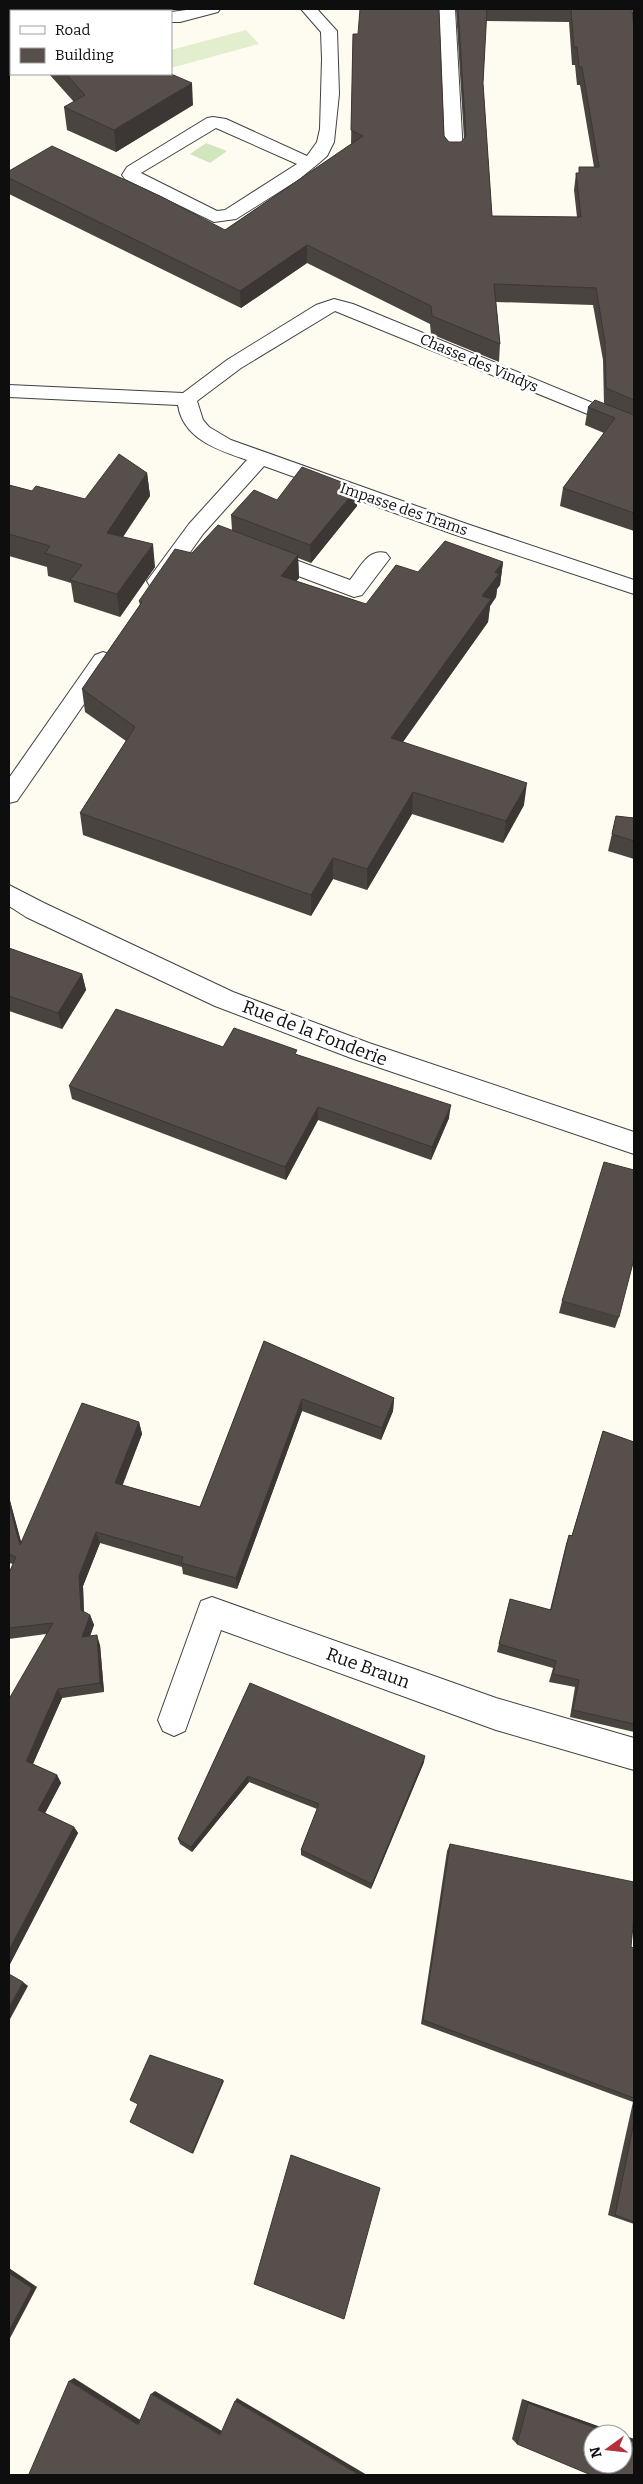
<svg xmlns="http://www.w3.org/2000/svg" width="643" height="2484" viewBox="0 0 643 2484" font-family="Bitter,serif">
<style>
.green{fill:#d2e6bd}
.pitch{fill:#e3eece}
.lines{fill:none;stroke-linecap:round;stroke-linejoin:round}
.minor-casing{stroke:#414141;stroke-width:2}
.minor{fill:#fff;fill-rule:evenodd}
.wall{fill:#4a4440;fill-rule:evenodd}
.shaded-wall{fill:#3c3734}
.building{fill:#564f4b;stroke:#3c3734}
.labels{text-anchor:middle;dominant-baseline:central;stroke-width:5;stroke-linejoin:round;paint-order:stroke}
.far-street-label{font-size:15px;fill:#0e0e0e;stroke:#fff}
.street-label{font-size:18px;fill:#0e0e0e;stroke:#fff}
</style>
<rect width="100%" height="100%" fill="#fefbf1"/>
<polygon class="green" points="206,143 227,151 210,163 190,154"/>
<polygon class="pitch" points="246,30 259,44 171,68 171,50"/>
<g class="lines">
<g class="minor-casing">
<g id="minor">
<polygon points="194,9 220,9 218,12 180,22 171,22 171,12"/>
<path d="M301,9H317L337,31L339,94L334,142L327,156L319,163L298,180L236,219L214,222L125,179L122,175L127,167L207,118L213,117L226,119L307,156L317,142L320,129L322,59L321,32ZM216,128L297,164L225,210L217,211L141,173Z"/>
<polygon points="439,9 455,9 463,154 460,158 448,158 445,154"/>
<path d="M334,299L353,304L634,420V433L335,311L241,368L197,401L203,420L209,427L231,440L467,524L634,580V594L453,534L264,466L203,534L166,586L158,588L150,586L147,581L189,524L247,460C218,450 183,439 178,405L9,397V385L183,393L227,360L316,305Z"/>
<path d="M263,548L350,580C360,568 368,548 386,553L390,558L362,595L354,597L256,560L252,555L256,550Z"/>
<polygon points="103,652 111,655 114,660 111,665 17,801 9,803 9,778 95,655"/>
<polygon points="9,885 44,903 233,992 369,1043 634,1132 634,1154 351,1058 215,1006 26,917 9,906"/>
<polygon points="212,1597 496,1698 634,1738 634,1770 496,1730 221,1630 185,1731 174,1736 163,1731 158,1720 201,1601"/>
</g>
</g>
<use href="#minor" class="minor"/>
</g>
<g class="wall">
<polygon points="9,9 11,11 11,49 9,46"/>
<path d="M456,9H632L634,28V531L560,506L563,488L604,433L585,425L588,407L604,404L603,360L593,305L496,302L500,344L499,362L431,334L430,324L307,263L241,308L9,194V171L225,230L351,144L353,34L449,142H461L464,139ZM486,21L569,22L572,65H575L577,85H580L594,167H579V173H576L574,190L577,217L492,216L483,83Z"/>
<polygon points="49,74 171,74 193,105 116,152 67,130 64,107 74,102"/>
<polygon points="147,473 150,496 123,537 155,567 120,617 74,602 71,583 48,576 47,567 9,556 9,485 32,491 85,499"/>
<polygon points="277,500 357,506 311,563 298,558 299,578 296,581 366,604 418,572 503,562 500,585 497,589 496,597 490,606 488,622 403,742 524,805 503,843 412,814 367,890 333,879 311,916 83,835 80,813 126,741 85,712 82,689 140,605 139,601 192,553 232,530 231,515"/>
<polygon points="616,816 634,818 634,859 608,851"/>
<polygon points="9,948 82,974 86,990 62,1029 9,1011"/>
<polygon points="223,1047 297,1055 449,1118 431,1160 318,1120 286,1180 72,1099 69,1086"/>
<polygon points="562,1301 619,1317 615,1328 559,1313"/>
<polygon points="264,1341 394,1398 393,1411 381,1440 302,1411 237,1589 183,1574 182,1567 100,1543 83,1586 84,1612 90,1615 94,1625 90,1636 100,1645 104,1692 62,1698 33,1764 57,1775 61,1783 45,1813 74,1827 78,1833 9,1966 46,1634 9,1639 9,1573 13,1564 9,1563 9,1497 21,1543 139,1422 142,1434 122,1485 200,1507"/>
<polygon points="603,1431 634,1442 634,1732 570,1717 575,1687 549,1682 553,1668 497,1652 510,1599 550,1610 566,1544 569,1535 572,1535"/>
<polygon points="250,1683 424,1762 371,1889 301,1855 301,1850 317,1809 249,1782 192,1852 180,1844 178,1839"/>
<polygon points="450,1844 634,1948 634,2224 608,2215 633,2102 421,2024 447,1851"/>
<polygon points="522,2399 634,2439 517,2444 512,2439"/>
</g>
<g class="shaded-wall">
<polygon points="192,83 193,105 116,152 114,130"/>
<polygon points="307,245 307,263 241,308 240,291"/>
<polygon points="147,473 150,496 110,556 107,533"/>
<polygon points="357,488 357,506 311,563 310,545"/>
<polygon points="153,544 155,567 120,617 117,594"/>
<polygon points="298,555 299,578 282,599 281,576"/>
<polygon points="503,562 500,585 497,589 496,597 490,606 488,622 390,760 391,738 482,596 495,572"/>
<polygon points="527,783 524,805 503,843 506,821"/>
<polygon points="413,792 412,814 367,890 367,869"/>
<polygon points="333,858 333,879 311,916 311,895"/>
<polygon points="82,974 86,990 62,1029 58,1013"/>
<polygon points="451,1105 449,1118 431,1160 432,1147"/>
<polygon points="318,1107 318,1120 286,1180 285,1167"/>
<polygon points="394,1398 393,1411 381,1440 382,1428"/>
<polygon points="302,1399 302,1411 237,1589 236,1578"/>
<polygon points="139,1422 142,1434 119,1495 115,1483"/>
<polygon points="9,1497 25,1556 20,1545 9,1504"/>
<polygon points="96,1532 100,1543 83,1586 84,1620 81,1610 79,1576"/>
<polygon points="90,1615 94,1625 86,1647 82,1637"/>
<polygon points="97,1635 100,1645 104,1692 100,1683"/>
<polygon points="58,1689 62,1698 31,1768 26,1761"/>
<polygon points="425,1756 424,1762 371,1889 372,1884"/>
<polygon points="57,1775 61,1783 43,1817 38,1810"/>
<polygon points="248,1776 249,1782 192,1852 191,1847"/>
<polygon points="74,1827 78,1833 9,1966 9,1950"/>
<polygon points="23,1982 28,1986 9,2021 9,2007"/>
<polygon points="223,2080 224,2081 193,2154 192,2153"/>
<polygon points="9,2268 37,2287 9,2340"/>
<polygon points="74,2378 142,2421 138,2425 69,2381"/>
<polygon points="155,2391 222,2431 220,2435 151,2394"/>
<polygon points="237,2398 367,2475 359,2475 235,2401"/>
<polygon points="522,2399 620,2434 612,2434 528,2403"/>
<polygon points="623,2435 634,2439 634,2442 623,2438"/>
</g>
<g class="building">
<polygon points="9,9 94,9 96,11 11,11 11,30 9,27"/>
<polygon points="360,9 439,9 444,136 449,142 461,142 466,136 458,9 487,9 483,83 492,216 581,217 576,173 579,173 579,167 599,167 582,67 579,67 577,47 574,47 571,9 632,9 634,28 634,400 606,388 605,342 596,288 494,284 500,344 432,316 431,306 307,245 240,291 9,178 9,171 52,146 162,197 225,230 363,136 351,130 353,34 358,34"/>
<polygon points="66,74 171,74 192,83 114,130 64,107 85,95"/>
<polygon points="595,400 634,415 634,513 563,488 615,418 588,407"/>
<polygon points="119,454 147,473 107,533 153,544 117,594 70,580 82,565 45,553 50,546 9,534 9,485 32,491 36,486 85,499"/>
<polygon points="302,467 357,488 310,545 231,515 254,490 277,500"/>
<polygon points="218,525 298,555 281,576 366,604 396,565 418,572 445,541 503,562 495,572 499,574 482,596 491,599 391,738 527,783 506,821 413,792 367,869 333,858 311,895 80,813 135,727 82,689 142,602 139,601 175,549 192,553"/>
<polygon points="616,816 634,818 634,841 612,834"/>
<polygon points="9,948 82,974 58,1013 9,996"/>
<polygon points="116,1009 223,1047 234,1028 297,1050 295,1054 451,1105 432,1147 318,1107 285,1167 69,1086"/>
<polygon points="604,1162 634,1170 634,1259 619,1317 562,1301"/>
<polygon points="264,1341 394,1398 382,1428 302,1399 236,1578 181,1563 183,1557 96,1532 79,1576 81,1610 90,1615 82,1637 97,1635 100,1683 58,1689 26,1761 57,1775 38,1810 74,1827 9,1950 9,1699 53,1623 9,1628 9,1573 16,1557 9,1554 9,1504 20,1545 82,1403 139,1422 115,1483 200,1507"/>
<polygon points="603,1431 634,1442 634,1724 573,1710 579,1680 553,1674 556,1661 499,1644 510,1599 551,1610 569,1535 572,1536"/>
<polygon points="250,1683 425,1756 372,1884 301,1850 319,1804 248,1776 191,1847 178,1839"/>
<polygon points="450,1844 634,1882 634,1915 631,1947 634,1948 634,2098 423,2020"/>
<polygon points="9,1974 23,1982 9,2007"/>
<polygon points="150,2055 223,2080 192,2153 130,2122 138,2104 130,2100"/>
<polygon points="634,2122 634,2222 615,2215"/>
<polygon points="291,2155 380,2188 344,2319 254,2284"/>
<polygon points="9,2273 32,2288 9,2331"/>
<polygon points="69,2381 138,2425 151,2394 220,2435 235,2401 359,2475 31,2475 29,2474"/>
<polygon points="528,2403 612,2434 593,2434 593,2464 623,2464 623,2438 634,2442 634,2475 591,2475 517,2444"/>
</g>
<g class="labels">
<g class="far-street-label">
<text transform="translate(479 363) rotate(23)">Chasse des Vindys</text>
<text transform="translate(404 509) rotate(19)">Impasse des Trams</text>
</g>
<g class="street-label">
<text transform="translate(315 1033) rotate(21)">Rue de la Fonderie</text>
<text transform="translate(368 1668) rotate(20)">Rue Braun</text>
</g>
</g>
<rect width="643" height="2484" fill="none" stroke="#0e0e0e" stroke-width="20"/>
<rect x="10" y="10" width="162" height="65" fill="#ffffff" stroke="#9f9f9f"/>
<rect x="20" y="26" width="25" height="8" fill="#ffffff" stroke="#9f9f9f"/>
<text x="55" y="35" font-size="15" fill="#0e0e0e">Road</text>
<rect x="20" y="48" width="25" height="15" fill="#564f4b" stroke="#9f9f9f"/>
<text x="55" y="60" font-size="15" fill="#0e0e0e">Building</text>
<g transform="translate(608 2449) rotate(255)"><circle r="24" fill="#ffffff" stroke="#9f9f9f"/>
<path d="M0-4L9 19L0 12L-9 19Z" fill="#b33139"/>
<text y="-8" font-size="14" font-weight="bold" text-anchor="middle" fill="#0e0e0e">N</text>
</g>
</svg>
